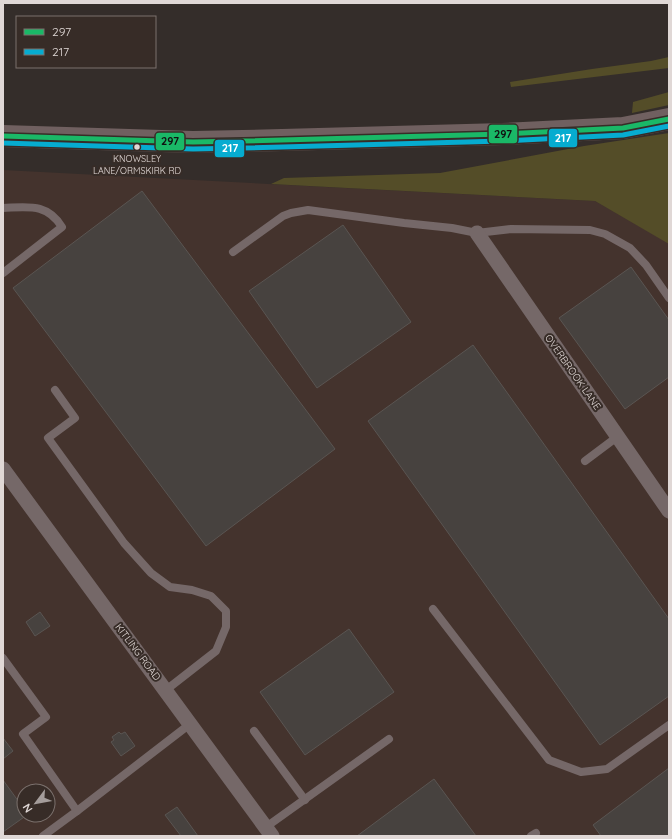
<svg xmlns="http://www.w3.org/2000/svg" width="672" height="839" viewBox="0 0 672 839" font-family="Quicksand,sans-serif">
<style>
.built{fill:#44332d;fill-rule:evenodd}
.green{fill:#544d28}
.building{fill:#47423f;stroke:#5a5552}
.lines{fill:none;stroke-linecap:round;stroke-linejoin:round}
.lane{stroke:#756868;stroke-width:8}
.street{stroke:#756868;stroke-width:15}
.secondary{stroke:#706060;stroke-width:22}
.bus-1-casing{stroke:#372c27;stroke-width:8}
.bus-2-casing{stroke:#372c27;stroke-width:8}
.bus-1{stroke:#1ab867;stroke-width:5}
.bus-2{stroke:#06acd0;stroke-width:5}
.bus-dot{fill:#e0d8d6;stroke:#372c27;stroke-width:1.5}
.labels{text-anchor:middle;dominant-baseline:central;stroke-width:4;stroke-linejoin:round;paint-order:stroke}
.bus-label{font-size:9px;fill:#e0d8d6;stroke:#372c27}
.street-label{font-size:10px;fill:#e0d8d6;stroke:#372c27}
.line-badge{stroke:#372c27;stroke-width:1.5}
.badge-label{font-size:11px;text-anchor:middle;font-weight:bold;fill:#fff}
.pale-badge-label{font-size:11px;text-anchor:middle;font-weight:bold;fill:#111}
</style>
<rect width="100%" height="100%" fill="#342d2a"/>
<path class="built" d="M3,170L595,201L667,242L669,244V836H3ZM24,791H48V815H24Z"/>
<g class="green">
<polygon points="669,57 669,68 511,87 510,82 592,69 651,61"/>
<polygon points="669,92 669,105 632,113 633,102"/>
<polygon points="669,133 669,244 595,201 271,184 284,178 440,173 584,146"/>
</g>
<g class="building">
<polygon points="142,191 335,449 206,546 13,288"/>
<polygon points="343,225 411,322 317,388 249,291"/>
<polygon points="631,267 669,320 669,377 625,409 559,318"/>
<polygon points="473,345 669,619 669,696 600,745 368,421"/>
<polygon points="40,612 50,626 35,636 26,622"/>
<polygon points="349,629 394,692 305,755 260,692"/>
<polygon points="119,732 121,734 125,732 135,746 121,756 111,742 114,740 112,737"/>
<polygon points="3,738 13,751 3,759"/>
<polygon points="669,768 669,836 601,836 593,825"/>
<polygon points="434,779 476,836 357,836"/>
<polygon points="3,780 24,809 24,815 27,815 3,832"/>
<polygon points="177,807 198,836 181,836 165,815"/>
</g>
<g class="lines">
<g class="lane">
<path d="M3,208C29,207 47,203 62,227L3,273"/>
<polyline points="233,252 283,216 291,213 308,210 404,223 452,228 477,233 511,229 590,230 605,234 630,248 646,265 669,298"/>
<polyline points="55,390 75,418 48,438 124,543 151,573 170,587 192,590 211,596 226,611 226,627 216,651 166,690"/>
<polyline points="585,461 617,437"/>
<polyline points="433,609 549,760 581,772 607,769 669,725"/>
<polyline points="3,658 46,717 23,734 77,811 43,836"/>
<polyline points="254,731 305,800"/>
<polyline points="77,811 190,724"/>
<polyline points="266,827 389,739"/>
<polyline points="531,836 536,833"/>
</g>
<g class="street">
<polyline points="477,233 669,511"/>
<polyline points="3,469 272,836"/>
</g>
<polyline class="secondary" points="3,136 193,142 243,141 503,134 623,128 669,119"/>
<g class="bus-1-casing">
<polyline id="bus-1" points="3,136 193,142 243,141 503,134 623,128 669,119"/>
</g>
<g class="bus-2-casing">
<polyline id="bus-2" points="3,143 193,149 243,148 503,141 623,135 669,126"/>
</g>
<use href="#bus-1" class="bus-1"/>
<use href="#bus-2" class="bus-2"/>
</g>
<circle class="bus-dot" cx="137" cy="147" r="3.5"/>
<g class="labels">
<g class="bus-label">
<text x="137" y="158">KNOWSLEY<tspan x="137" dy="12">LANE/ORMSKIRK RD</tspan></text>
</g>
<g class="street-label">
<text transform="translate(573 372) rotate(55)">OVERBROOK LANE</text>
<text transform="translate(138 652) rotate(53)">KITLING ROAD</text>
</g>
</g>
<g class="line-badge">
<rect x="488" y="124" width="30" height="20" rx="4" fill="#1ab867"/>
<rect x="548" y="128" width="30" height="20" rx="4" fill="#06acd0"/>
<rect x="155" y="132" width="30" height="19" rx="4" fill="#1ab867"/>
<rect x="214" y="139" width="31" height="19" rx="4" fill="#06acd0"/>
</g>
<g class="badge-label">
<text x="563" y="142">217</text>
<text x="230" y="152">217</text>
</g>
<g class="pale-badge-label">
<text x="503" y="138">297</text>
<text x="170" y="145">297</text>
</g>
<rect width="672" height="839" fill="none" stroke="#e0d8d6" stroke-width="8"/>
<rect x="16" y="16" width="140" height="52" fill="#372c27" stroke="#7b716d"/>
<rect x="24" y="29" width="20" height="6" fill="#1ab867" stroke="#7b716d"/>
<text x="52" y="36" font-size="12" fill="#e0d8d6">297</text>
<rect x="24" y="49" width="20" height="6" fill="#06acd0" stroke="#7b716d"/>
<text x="52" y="56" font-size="12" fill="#e0d8d6">217</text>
<g transform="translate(36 803) rotate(238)"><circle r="19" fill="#372c27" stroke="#7b716d"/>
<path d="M0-3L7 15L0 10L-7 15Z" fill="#a49c9a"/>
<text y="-6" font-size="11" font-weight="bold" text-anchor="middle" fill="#e0d8d6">N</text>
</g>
</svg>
